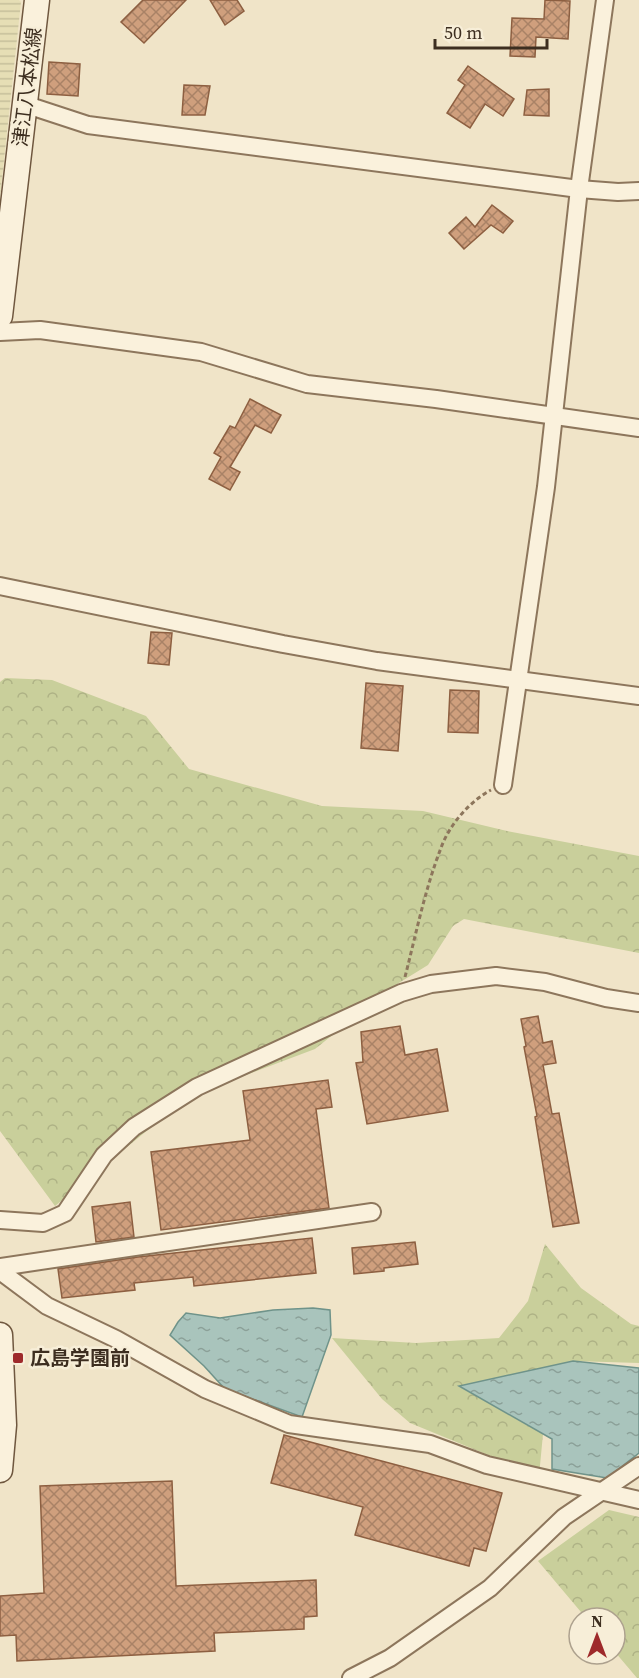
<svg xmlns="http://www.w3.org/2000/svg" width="639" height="1678" viewBox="0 0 639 1678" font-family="'Source Serif 4','Noto Sans JP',serif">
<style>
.farmland{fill:url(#farmland-rules)}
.forest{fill:url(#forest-crowns)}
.water{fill:url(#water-ripples);stroke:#6f938a;stroke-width:1.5}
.building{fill:url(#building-cross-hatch);stroke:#8d5f41;stroke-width:1.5}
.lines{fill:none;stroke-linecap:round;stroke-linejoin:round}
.street-casing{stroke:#8d765c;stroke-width:20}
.secondary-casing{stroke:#6f573f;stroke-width:27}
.path{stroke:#8d765c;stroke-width:3;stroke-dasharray:4.5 3;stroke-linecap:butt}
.street{stroke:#faf1dc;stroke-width:16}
.secondary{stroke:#faf1dc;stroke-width:24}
.poi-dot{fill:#9e2a2b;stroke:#f7eed8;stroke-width:2}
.labels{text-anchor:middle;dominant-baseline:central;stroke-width:5;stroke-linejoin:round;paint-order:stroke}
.street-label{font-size:20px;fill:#3d2e20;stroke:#f7eed8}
.poi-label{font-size:20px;font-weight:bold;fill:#3d2e20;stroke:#f7eed8;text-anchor:start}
</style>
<defs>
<pattern id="farmland-rules" width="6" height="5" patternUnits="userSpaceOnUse" patternTransform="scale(1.5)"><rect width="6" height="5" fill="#e6deb5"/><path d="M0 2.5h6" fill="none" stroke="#c6bf9b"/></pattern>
<pattern id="forest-crowns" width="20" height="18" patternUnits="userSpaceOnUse" patternTransform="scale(1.5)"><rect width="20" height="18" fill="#c9cf9b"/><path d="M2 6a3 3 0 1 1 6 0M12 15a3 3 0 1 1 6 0" fill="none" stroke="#aeb285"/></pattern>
<pattern id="water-ripples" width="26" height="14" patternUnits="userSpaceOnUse" patternTransform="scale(1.5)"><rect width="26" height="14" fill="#a9c4bc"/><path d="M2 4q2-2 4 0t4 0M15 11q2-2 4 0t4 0" fill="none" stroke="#8ba098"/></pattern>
<pattern id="building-cross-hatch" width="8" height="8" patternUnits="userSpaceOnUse" patternTransform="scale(1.5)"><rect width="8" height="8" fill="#cf9f7d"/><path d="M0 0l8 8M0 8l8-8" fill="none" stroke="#a98266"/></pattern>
</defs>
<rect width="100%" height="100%" fill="#f0e4c8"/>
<polygon class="farmland" points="0,0 19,0 21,2 0,197"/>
<g class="forest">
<polygon points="5,678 52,680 146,716 189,769 322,806 423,811 507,831 639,856 639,953 464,919 453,926 428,965 394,986 315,1049 188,1097 55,1206 0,1131 0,682"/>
<polygon points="545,1244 581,1288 631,1324 639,1326 639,1363 573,1361 460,1387 543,1434 539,1476 410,1423 382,1399 332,1338 416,1343 499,1338 528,1301"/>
<polygon points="609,1510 639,1517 639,1678 637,1678 615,1652 615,1618 586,1618 538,1561"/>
</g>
<g class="water">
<polygon points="313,1308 330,1310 331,1335 302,1417 225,1389 204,1366 170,1335 178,1322 186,1313 220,1318 273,1310"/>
<polygon points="573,1361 639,1368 639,1453 607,1478 552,1469 552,1439 459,1386"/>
</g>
<g class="building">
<polygon points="143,0 186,0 144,43 121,22"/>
<polygon points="210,0 237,0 244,11 225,25"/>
<polygon points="545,0 570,1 568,39 536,37 535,57 510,56 512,18 544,19"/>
<polygon points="49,62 80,64 78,96 47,94"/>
<polygon points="468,66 514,99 503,116 485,104 470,128 447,113 465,85 458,80"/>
<polygon points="184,85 210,86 205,115 182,115"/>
<polygon points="549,89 549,116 524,115 527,90"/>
<polygon points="492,205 513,221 503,233 491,225 464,249 449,233 466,217 475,227"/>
<polygon points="250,399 281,415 271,433 255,425 230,467 240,472 230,490 209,479 221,457 214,453 230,426 235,428"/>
<polygon points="151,632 172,633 169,665 148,663"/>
<polygon points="366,683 403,686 398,751 361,748"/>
<polygon points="450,690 479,691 478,733 448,732"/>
<polygon points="538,1016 543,1043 552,1041 556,1063 543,1065 552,1114 559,1113 579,1223 553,1227 535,1117 537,1116 524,1047 526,1046 521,1019"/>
<polygon points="400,1026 405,1055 437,1049 448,1111 367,1124 356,1063 363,1062 361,1032"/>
<polygon points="328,1080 332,1107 316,1109 329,1208 161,1230 151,1152 250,1140 243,1091"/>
<polygon points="130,1202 134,1237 96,1242 92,1207"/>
<polygon points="312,1238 316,1273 194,1286 193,1277 134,1283 135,1290 62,1298 58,1269 138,1257"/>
<polygon points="415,1242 418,1264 384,1268 384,1271 354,1274 352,1248"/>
<polygon points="284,1435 502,1493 486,1551 474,1548 469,1566 355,1535 363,1507 271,1483"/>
<polygon points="172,1481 176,1586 316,1580 317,1616 304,1617 304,1629 214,1633 215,1651 17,1661 16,1635 0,1636 0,1596 44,1593 40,1486"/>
</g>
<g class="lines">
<g class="street-casing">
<g id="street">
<polyline points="24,104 88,125 579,189 618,192 639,191"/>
<polyline points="0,332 40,330 201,352 307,384 436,399 639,428"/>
<polyline points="0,586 283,644 377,661 639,696"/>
<polyline points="503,785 546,487 579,189 605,0"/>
<polyline points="0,1220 43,1223 65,1213 104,1155 134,1127 197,1087 401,993 431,984 496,976 545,982 606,998 639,1003"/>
<polyline points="0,1267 372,1212"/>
<polyline points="0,1271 47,1306 116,1339 205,1389 289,1424 430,1444 487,1465 639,1500"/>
<polyline points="351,1678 390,1658 490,1588 564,1517 639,1466"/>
</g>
</g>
<g class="secondary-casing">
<g id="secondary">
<polyline points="0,316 37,0"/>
<polyline points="0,1335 4,1425 0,1470"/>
</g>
</g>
<path class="path" d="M405,977C416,934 425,889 441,848C449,825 470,801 491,790"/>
<use href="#street" class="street"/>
<use href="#secondary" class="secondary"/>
</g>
<rect class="poi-dot" x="12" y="1352" width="12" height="12" rx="3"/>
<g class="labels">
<g class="street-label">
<text transform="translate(27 87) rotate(-83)">津江八本松線</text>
</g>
<g class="poi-label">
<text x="30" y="1358">広島学園前</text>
</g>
</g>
<g transform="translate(597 1636)"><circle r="28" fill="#f7eed8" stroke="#ada18e" stroke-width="1.5"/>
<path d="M0-4.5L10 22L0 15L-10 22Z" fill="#9e2a2b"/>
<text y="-9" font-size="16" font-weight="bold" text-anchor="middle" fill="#3d2e20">N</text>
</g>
<path d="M435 39v9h112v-9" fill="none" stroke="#3d2e20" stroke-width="3"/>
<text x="444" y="39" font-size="18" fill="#3d2e20" stroke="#f7eed8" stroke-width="4.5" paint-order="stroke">50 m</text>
</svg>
